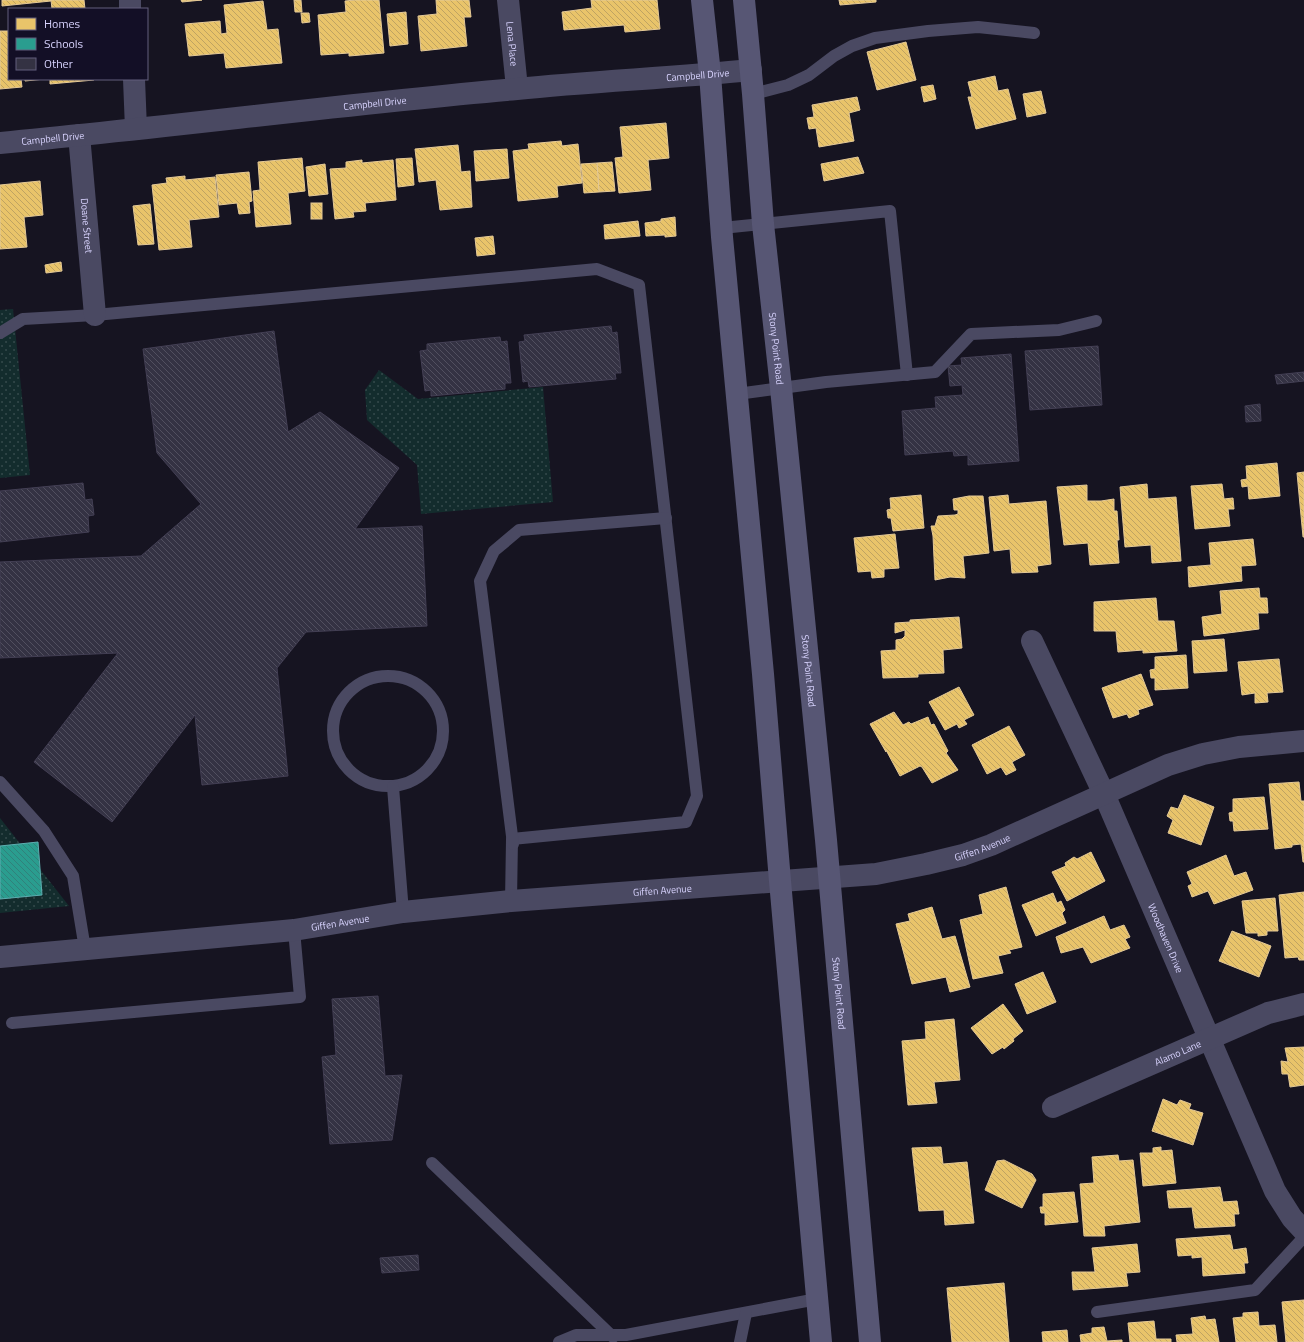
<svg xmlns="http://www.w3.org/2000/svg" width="1304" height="1342" viewBox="0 0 1304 1342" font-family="'Titillium Web',sans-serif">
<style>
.green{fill:url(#green-dots)}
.homes{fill:url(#homes-back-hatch);stroke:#e4c997}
.schools{fill:url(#schools-back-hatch);stroke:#5eaeb1}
.building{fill:url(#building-back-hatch);stroke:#433f54}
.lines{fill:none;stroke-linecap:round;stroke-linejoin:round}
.lane{stroke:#4a4962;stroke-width:12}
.street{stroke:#4a4962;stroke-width:22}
.secondary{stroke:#575674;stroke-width:22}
.labels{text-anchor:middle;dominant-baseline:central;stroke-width:4;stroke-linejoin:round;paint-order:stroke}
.street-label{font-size:10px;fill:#d9d4ff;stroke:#130f26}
</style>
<defs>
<pattern id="green-dots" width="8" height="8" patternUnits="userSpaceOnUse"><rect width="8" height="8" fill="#132c2d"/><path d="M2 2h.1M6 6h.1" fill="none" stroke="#354a4c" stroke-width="1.8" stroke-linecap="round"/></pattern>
<pattern id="homes-back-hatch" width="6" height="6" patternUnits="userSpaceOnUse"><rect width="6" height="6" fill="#e9c46a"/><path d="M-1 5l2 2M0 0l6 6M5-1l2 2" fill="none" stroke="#bfa362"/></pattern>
<pattern id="schools-back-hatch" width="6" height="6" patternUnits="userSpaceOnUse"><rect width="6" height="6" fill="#2a9d8f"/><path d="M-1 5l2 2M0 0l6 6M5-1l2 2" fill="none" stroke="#31817b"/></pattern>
<pattern id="building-back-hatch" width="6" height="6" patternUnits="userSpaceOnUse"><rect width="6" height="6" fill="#343243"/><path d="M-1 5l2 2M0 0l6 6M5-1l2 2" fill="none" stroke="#514f5f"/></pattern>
</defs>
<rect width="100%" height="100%" fill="#161421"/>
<g class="green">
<polygon points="13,309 30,475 0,478 0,310"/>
<polygon points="379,370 418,399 543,387 553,502 421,514 417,465 367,420 365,390"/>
<polygon points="0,818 69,906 0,913"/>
</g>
<g class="homes">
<polygon points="2,0 51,0 51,1 2,6"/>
<polygon points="51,0 84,0 85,9 52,9"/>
<polygon points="181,0 202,0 182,2"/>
<polygon points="294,0 301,0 302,12 295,12"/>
<polygon points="355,0 379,0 384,53 349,56 349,53 321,55 318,15 346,12 345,1"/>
<polygon points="436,0 469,0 471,17 464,17 467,46 421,51 418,16 437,14"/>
<polygon points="591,0 657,0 660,29 625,32 624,25 564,30 562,12 592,8"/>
<polygon points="839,0 876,0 876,2 840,5"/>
<polygon points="263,1 267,30 278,29 282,63 226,68 224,53 189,56 185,24 220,21 221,34 227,33 224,5"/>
<polygon points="406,12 408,44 390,46 387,14"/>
<polygon points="301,13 309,13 310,22 302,23"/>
<polygon points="0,31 9,31 9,79 21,79 22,87 0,89"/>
<polygon points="906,42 916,80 877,90 867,52"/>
<polygon points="995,76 998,91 1008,89 1016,119 976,129 968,97 972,97 968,82"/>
<polygon points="25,79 45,79 25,81"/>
<polygon points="50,79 94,79 94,80 50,84"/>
<polygon points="933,85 936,99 924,102 921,87"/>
<polygon points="1041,91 1046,113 1027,117 1023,94"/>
<polygon points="857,97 860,110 849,113 854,141 819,147 816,128 809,129 807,118 814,117 812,105"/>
<polygon points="666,123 669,158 648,160 651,190 619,193 615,158 623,157 620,127"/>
<polygon points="561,141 562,146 578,144 582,183 557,186 558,197 518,201 513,151 529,149 528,144"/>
<polygon points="458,145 461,172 470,171 472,207 440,210 436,180 419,182 415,149"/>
<polygon points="507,149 509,178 476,181 474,151"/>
<polygon points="858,157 864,173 824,181 821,164"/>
<polygon points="302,158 305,191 288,193 291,224 256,227 253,191 260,190 258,162"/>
<polygon points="412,158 414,185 398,187 396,159"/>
<polygon points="362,160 362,163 393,160 396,200 365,203 366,211 353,212 354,217 335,219 330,169 346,168 346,162"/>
<polygon points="612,162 615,191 599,192 597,163"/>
<polygon points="597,163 599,192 584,193 581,164"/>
<polygon points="325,164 328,194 309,196 306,167"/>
<polygon points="249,172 252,201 249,202 250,213 239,214 237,203 219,205 216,175"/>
<polygon points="185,176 185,180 215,177 219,217 189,220 192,247 159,250 152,185 167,183 166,178"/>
<polygon points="40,181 43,215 24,217 27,247 0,249 0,185"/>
<rect x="311" y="203" width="11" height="16"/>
<polygon points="150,204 154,244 138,245 133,206"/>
<polygon points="675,217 676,236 665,237 665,235 646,236 645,223 661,221 661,219"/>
<polygon points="638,221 640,236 605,239 604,225"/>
<polygon points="493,236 495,254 477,256 475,238"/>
<polygon points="61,262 62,271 46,273 45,265"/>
<polygon points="1277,463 1280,496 1249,499 1248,486 1242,487 1241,480 1247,479 1246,466"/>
<polygon points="1304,472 1304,537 1303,537 1297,473"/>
<polygon points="1147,484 1148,499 1176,497 1181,561 1152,563 1151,545 1125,547 1120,487"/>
<polygon points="1222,484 1224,499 1233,498 1234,509 1228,509 1230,526 1195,529 1191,486"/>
<polygon points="1087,485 1087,501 1101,501 1114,499 1114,511 1117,511 1119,540 1117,540 1119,563 1090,565 1088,543 1064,545 1057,487"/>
<polygon points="921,495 924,528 893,531 891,518 888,518 887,510 891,509 890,498"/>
<polygon points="1008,495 1009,504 1046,501 1051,564 1037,566 1038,572 1012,573 1010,549 994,551 989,497"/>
<polygon points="969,496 983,496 989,553 963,556 965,578 950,577 935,580 933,536 931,526 935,526 938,516 955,515 958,514 958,510 954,510 953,499"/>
<polygon points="895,534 899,568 884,569 884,577 872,578 871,571 858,572 854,538"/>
<polygon points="1253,539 1256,565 1241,566 1242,581 1189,587 1188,567 1211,565 1209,543"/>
<polygon points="1259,588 1260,598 1267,598 1268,613 1258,613 1259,629 1204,636 1202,617 1222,614 1220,591"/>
<polygon points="1156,598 1158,621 1174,621 1177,651 1143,653 1143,650 1118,652 1116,631 1094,631 1094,602"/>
<polygon points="959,617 962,648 943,650 944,673 918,674 918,677 883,678 881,651 896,650 896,640 902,639 905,636 905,630 895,633 895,623 910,622 910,620"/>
<polygon points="1224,639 1227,671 1194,673 1192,641"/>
<polygon points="1186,655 1188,688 1155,690 1155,678 1151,678 1150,670 1155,669 1155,657"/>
<polygon points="1279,659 1283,692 1267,693 1268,702 1255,703 1255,693 1242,695 1238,662"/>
<polygon points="1141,674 1153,705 1138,710 1139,714 1129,718 1127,714 1113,718 1102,688"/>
<polygon points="959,687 974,715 964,720 967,724 959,728 957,724 945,730 929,702"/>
<polygon points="894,712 903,725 909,722 911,724 928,717 931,725 934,724 948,751 946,753 958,770 932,783 922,767 920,766 900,776 886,750 886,752 870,724"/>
<polygon points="1009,726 1025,755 1012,762 1016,770 1006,775 1001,767 987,774 972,745"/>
<polygon points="1299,782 1301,801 1304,801 1304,862 1303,862 1301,844 1292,845 1292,847 1275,849 1269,784"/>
<polygon points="1184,795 1214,807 1201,845 1168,833 1173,820 1167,816 1171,807 1178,809"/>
<polygon points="1264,797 1268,829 1234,831 1233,821 1230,821 1229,813 1233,812 1233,799"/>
<polygon points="1091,852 1105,881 1067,901 1052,872 1066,866 1065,863 1074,857 1077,859"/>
<polygon points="1226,855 1234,876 1246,872 1253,890 1214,904 1208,891 1192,897 1188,886 1192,884 1187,872"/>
<polygon points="1006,887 1022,947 1009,950 1011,953 998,956 1003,973 973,979 960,920 983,914 979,895"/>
<polygon points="1304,892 1304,960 1299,960 1298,957 1285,958 1279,895"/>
<polygon points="1053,893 1057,903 1061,901 1065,910 1062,913 1066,923 1036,936 1022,905"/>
<polygon points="1275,898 1278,931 1267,931 1267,935 1258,936 1258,933 1246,933 1242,901"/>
<polygon points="932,907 942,939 955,936 970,987 950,992 946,977 912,984 896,924 910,921 908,914"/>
<polygon points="1104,916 1110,930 1124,925 1130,937 1125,939 1130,948 1091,963 1083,947 1061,953 1056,937"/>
<polygon points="1232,931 1271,946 1259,977 1219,961"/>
<polygon points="1043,972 1056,1002 1027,1014 1015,984"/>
<polygon points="1003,1004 1023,1031 1013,1039 1014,1041 1004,1049 1003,1047 992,1054 971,1028"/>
<polygon points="954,1019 960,1080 934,1082 937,1103 908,1105 902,1041 926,1039 925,1022"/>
<polygon points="1304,1047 1304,1085 1290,1087 1288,1074 1282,1074 1281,1061 1288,1062 1285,1048"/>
<polygon points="1163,1099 1177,1105 1180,1100 1191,1104 1189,1109 1203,1113 1193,1145 1152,1131"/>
<polygon points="941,1147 943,1164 967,1162 974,1223 945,1225 944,1210 919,1211 912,1148"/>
<polygon points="1161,1147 1161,1151 1172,1150 1176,1183 1143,1186 1140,1153 1153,1153 1153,1148"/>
<polygon points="1118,1155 1119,1161 1133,1160 1140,1222 1104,1226 1105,1236 1084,1236 1080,1184 1094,1183 1092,1157"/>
<polygon points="1004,1160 1032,1174 1036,1180 1022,1208 985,1190 997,1161"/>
<polygon points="1220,1187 1223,1202 1237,1201 1239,1214 1234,1214 1235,1226 1195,1228 1192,1207 1169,1208 1167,1191"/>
<polygon points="1074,1192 1078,1222 1045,1225 1045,1213 1041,1213 1040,1207 1043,1207 1043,1194"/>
<polygon points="1230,1235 1233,1250 1246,1248 1248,1263 1244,1263 1245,1273 1203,1276 1202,1257 1192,1258 1192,1255 1178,1256 1176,1239"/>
<polygon points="1137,1244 1140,1272 1126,1273 1128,1286 1073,1290 1072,1272 1095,1272 1092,1248"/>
<polygon points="1004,1283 1009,1342 952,1342 947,1288"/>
<polygon points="1304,1300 1304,1342 1286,1342 1282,1302"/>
<polygon points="1258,1312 1259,1326 1275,1325 1277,1342 1236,1342 1233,1318 1243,1317 1243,1313"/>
<polygon points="1205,1316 1206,1320 1215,1319 1219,1342 1177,1342 1176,1335 1193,1334 1191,1318"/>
<polygon points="1154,1321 1156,1339 1171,1339 1171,1342 1130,1342 1128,1323"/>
<polygon points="1104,1327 1107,1341 1122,1340 1122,1342 1081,1342 1080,1335 1092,1333 1092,1328"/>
<polygon points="1067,1330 1068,1342 1043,1342 1042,1332"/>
</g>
<polygon class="schools" points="38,842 42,895 0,899 0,846"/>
<g class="building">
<polygon points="611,326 612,333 617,332 621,373 615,373 616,379 529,387 528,381 523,382 519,342 525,341 524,335"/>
<polygon points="274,331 288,432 320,412 399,468 355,529 422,526 427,626 306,632 277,668 288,776 202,785 195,715 112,822 34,762 118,653 0,658 0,562 141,556 201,504 157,453 143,349"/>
<polygon points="500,337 501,342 507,341 511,383 505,383 505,389 431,396 431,390 425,391 420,351 427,350 427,344"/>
<polygon points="1098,346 1102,405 1030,410 1025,351"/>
<polygon points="1011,354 1019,461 968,465 968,455 954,456 953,451 905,455 902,411 936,408 935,397 963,395 962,385 950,386 948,366 962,365 961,358"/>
<polygon points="1304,372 1304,381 1277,384 1275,375"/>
<polygon points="1260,404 1261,421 1246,422 1245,406"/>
<polygon points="83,483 85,500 92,499 94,515 88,516 89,532 0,542 0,491"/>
<polygon points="378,996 385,1076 402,1075 392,1140 330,1144 322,1057 336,1055 332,999"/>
<polygon points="418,1255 419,1270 382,1273 380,1258"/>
</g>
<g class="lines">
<g class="lane">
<polyline points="753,94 788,85 809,75 834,56 852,46 875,38 928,31 978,27 1034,33"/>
<polyline points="722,228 890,211 907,375"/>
<polyline points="0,333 23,319 95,315 597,269 639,285 697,796 686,822 512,839 511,901"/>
<polyline points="737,394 826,382 935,372 971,334 1059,330 1096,321"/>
<circle cx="388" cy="731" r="55"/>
<polyline points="0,782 44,831 73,876 85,949"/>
<polyline points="393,787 403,912"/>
<polyline points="513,844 480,581 494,551 519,530 666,518"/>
<polyline points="12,1023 300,997 294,930"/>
<polyline points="432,1163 613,1337"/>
<polyline points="1097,1312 1255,1290 1304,1237"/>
<polyline points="559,1342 576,1335 626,1335 817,1299"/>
<polyline points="740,1342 746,1313"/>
</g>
<g class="street">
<polyline points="130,0 130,9"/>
<path id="s1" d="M508,0L517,88"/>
<polyline points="134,79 136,129"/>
<path id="s2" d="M79,135L95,315"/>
<path id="s3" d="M0,143C172,127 344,104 517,89C595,81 673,78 751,70"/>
<path id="s4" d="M1032,641L1104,794L1275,1191L1292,1218L1304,1231"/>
<path id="s5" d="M0,957L294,930L403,912L511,901L876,874L926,864L963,855L991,845L1168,765L1203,754L1239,747L1304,741"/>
<path id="s6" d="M1053,1107L1268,1013L1304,1004"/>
</g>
<g class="secondary">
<polyline points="702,0 710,74 722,237 763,674 780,881 821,1342"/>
<path id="s7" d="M744,0L753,94L763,224L781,388L826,840L870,1342"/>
</g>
</g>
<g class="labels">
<g class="street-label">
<text stroke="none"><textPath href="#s1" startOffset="44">Lena Place</textPath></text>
<text stroke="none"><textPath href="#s3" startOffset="701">Campbell Drive</textPath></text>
<text stroke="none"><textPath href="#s3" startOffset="377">Campbell Drive</textPath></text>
<text stroke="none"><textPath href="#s3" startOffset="53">Campbell Drive</textPath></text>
<text stroke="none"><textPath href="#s2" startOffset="91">Doane Street</textPath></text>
<text stroke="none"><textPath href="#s7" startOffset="350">Stony Point Road</textPath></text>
<text stroke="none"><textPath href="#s7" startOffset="674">Stony Point Road</textPath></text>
<text stroke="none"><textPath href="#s5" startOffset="990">Giffen Avenue</textPath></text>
<text stroke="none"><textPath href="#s5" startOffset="666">Giffen Avenue</textPath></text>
<text stroke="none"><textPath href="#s5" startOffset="342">Giffen Avenue</textPath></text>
<text stroke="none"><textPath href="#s4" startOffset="326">Woodhaven Drive</textPath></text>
<text stroke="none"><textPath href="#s7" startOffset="998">Stony Point Road</textPath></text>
<text stroke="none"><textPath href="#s6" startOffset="136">Alamo Lane</textPath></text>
</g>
</g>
<rect x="8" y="8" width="140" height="72" fill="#130f26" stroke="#625e7d"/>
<rect x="16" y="18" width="20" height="12" fill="#e9c46a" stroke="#625e7d"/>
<text x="44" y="28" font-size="12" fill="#d9d4ff">Homes</text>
<rect x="16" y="38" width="20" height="12" fill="#2a9d8f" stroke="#625e7d"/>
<text x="44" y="48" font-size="12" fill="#d9d4ff">Schools</text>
<rect x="16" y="58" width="20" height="12" fill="#343243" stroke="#625e7d"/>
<text x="44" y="68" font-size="12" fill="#d9d4ff">Other</text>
</svg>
